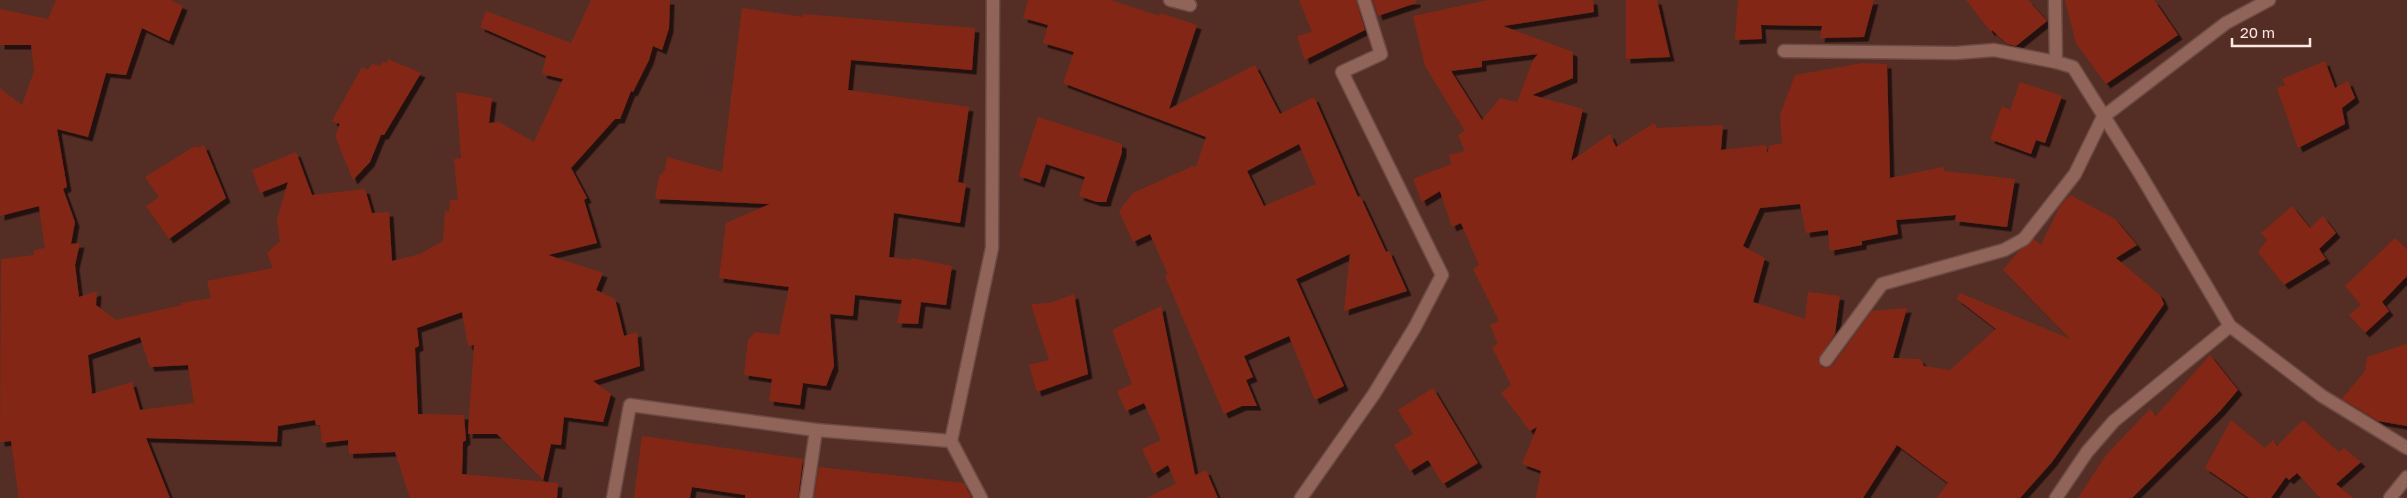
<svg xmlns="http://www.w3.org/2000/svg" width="2407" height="498" viewBox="0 0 2407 498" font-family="'Golos Text',sans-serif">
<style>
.building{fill:#832814;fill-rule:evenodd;filter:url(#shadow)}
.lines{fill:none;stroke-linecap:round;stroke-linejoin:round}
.street-casing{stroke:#6b4b44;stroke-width:15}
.street{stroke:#906459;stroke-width:12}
</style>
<defs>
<filter id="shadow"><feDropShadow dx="4.5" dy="4.5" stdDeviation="0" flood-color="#0009"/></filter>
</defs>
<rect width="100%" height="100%" fill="#542d25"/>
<g class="building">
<path d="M56,0H170L183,6L169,41L142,28L126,75L106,73L88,137L57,129L67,187L63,189L75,222L71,244L80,243L75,265L79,297L97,291L96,305L116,320L182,305L181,303L211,298L207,281L273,268L267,253L280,241L277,219L288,182L260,193L252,170L296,152L312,195L365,189L372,213L389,212L392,261L420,254L443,241L445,211L449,212L450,200H458L454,159L461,158L456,92L492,98L489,123L499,122L534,142L563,79L542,74L546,56L480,27L486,11L571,43L591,0H670L669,28L662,50L653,46L649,60L633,92L631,91L620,119H615L571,168L587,198L584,200L597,243L548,255L603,273L596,290L615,299L624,336L637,332L640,366L593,381L611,394L603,422L564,417L561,445L551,444L543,480L497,434H468L474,345L468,346L462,312L417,328L419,346L415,348L418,414L464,415L466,440L463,442L462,474L558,483L557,498H410L395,452L349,454L348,440L322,443L320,425H316L315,420L278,426L277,442L146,438L170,498H19L11,441L0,442L1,259L34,255V250L45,248L39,206L0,216V88L22,105L34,71L31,45H0V9L48,19ZM140,337L150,367L188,365L194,403L140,410L132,382L92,394L88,355Z"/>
<path d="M1028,0H1111L1159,16L1160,13L1197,25L1169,109L1255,65L1280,114L1314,97L1358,197L1360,196L1386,252L1389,251L1407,291L1344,311L1350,254L1296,279L1344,386L1315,400L1289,336L1244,356L1253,377L1246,380L1257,406H1242L1224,414L1165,276L1168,274L1150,234L1133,242L1119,211L1133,193L1193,166L1196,167L1206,137L1063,83L1074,52L1043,43L1048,25L1023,18ZM1299,144L1316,184L1264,206L1247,171Z"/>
<polygon points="1299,0 1356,0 1365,30 1305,60 1297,36 1312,32"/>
<polygon points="1373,0 1416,0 1416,3 1378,16"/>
<path d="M1488,0H1593L1594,12L1503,26L1573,52V78L1532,95L1583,109L1571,161L1610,134L1616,147L1654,123L1657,128L1723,125L1721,150L1766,145L1767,153L1770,145L1782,144L1780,115L1795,75L1863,63L1887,64L1890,178L1943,167L1944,171L2015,179L2007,227L1955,221L1956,215L1896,220L1898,234L1862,241V245L1830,251L1828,230L1806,233L1800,204L1760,208L1743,246L1765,258L1753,302L1805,319L1808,292L1840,296L1835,334L1818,359L1822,367L1829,368L1833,365L1872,311L1907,308L1893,358L1920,359L1924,366L1950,370L1996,329L1957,299L1960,293L2070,339L2003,270L2018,252L2034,239L2041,245L2060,206L2070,195L2115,219L2137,245L2116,258L2160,295L2164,304L2052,462L2020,498H1937L1948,483L1897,445L1863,498H1536L1541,471L1522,464L1537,427L1530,431L1501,393L1511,385L1492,347L1498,344L1490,325L1499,321L1473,269L1479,265L1461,223L1452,227L1440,191L1422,202L1413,179L1451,164L1449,155L1465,151L1458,135L1465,131L1425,66L1413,16ZM1538,54L1533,60L1517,102L1500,98L1482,120L1451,71L1482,67V61Z"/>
<polygon points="1626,0 1657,0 1670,57 1626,59"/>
<polygon points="1738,0 1874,0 1864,37 1820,38 1822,26 1761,25 1762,39 1735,40"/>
<polygon points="1966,0 2028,0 2047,21 2016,46 2007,44 1992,30 1991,32"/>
<polygon points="2065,0 2154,0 2178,35 2106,84 2076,43"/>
<polygon points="742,8 803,17 803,14 975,28 972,70 851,60 848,90 969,107 958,182 966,184 960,223 894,213 889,257 911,260 911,258 952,266 946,305 921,302 918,324 897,323 902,300 855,295 853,316 830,314 834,366 826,386 803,383 800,405 769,401 772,379 744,375 748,340 755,332 779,335 789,287 719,278 726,223 770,204 655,199 659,176 665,170 667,157 722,172"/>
<polygon points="388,59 421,73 384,135 381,135 370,162 353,180 335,136 340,124 332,121 362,67 368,70 372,64 381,66 382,62 387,63"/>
<polygon points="2325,61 2335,88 2348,81 2355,98 2342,108 2345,124 2298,148 2277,88 2285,85 2282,79"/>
<polygon points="2020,82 2062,96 2045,143 2036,140 2031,154 1990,139 2002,106 2010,110"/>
<polygon points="1038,117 1122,144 1122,152 1106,202 1097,202 1079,196 1085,177 1046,164 1040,183 1019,176"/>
<polygon points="204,145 226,198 169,239 146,206 159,197 145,177 195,146 198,148"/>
<polygon points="2292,206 2310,228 2323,216 2336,233 2319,249 2326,259 2284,285 2258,252 2267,240 2261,233"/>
<polygon points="2395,238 2407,249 2407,276 2382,302 2389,311 2365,333 2349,315 2361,305 2345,286"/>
<polygon points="1074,294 1088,374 1037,392 1029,365 1049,360 1031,304 1050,303"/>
<polygon points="1161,306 1195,475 1206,470 1218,498 1146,498 1176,484 1168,465 1154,474 1142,449 1161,440 1144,403 1126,411 1117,391 1132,384 1112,330"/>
<polygon points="2407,344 2407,426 2378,421 2342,399 2365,371 2367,357"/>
<polygon points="2210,355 2238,390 2220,411 2132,498 2078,498 2106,455 2150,409 2156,416"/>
<polygon points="1433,388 1478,463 1443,484 1428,460 1410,471 1394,445 1413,434 1398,410"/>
<polygon points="2231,420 2265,448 2273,440 2277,446 2303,420 2339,452 2344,448 2361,462 2336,484 2353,498 2320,498 2297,473 2289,480 2286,477 2271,498 2249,498 2205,468"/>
<polygon points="642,436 803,459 798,498 745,498 745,495 692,487 690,498 634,498"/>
<polygon points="819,467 964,483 972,498 814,498"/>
</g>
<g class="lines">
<g class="street-casing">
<g id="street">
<polyline points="1170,0 1190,5"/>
<polyline points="2055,0 2056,62 2073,67 2139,172 2230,326 2322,396 2407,448"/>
<polyline points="1784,51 1956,53 1994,50 2056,62"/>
<polyline points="1826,360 1882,284 2004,250 2024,239 2075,174 2103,117 2226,23 2269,0"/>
<polyline points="613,498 630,405 816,430 951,441"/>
<polyline points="806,498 816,430"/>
<polyline points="981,498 951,441 992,248 993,0"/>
<polyline points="1301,498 1374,394 1415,327 1442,275 1342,72 1381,54 1364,0"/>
<polyline points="2056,498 2087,452 2114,421 2230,326"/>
<polyline points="2390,498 2407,477"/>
</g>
</g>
<use href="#street" class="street"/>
</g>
<path d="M2232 38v8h78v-8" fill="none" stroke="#fde9e4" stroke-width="2.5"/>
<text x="2240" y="38" font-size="15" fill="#fde9e4" stroke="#542d25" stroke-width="4" paint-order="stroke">20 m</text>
</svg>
